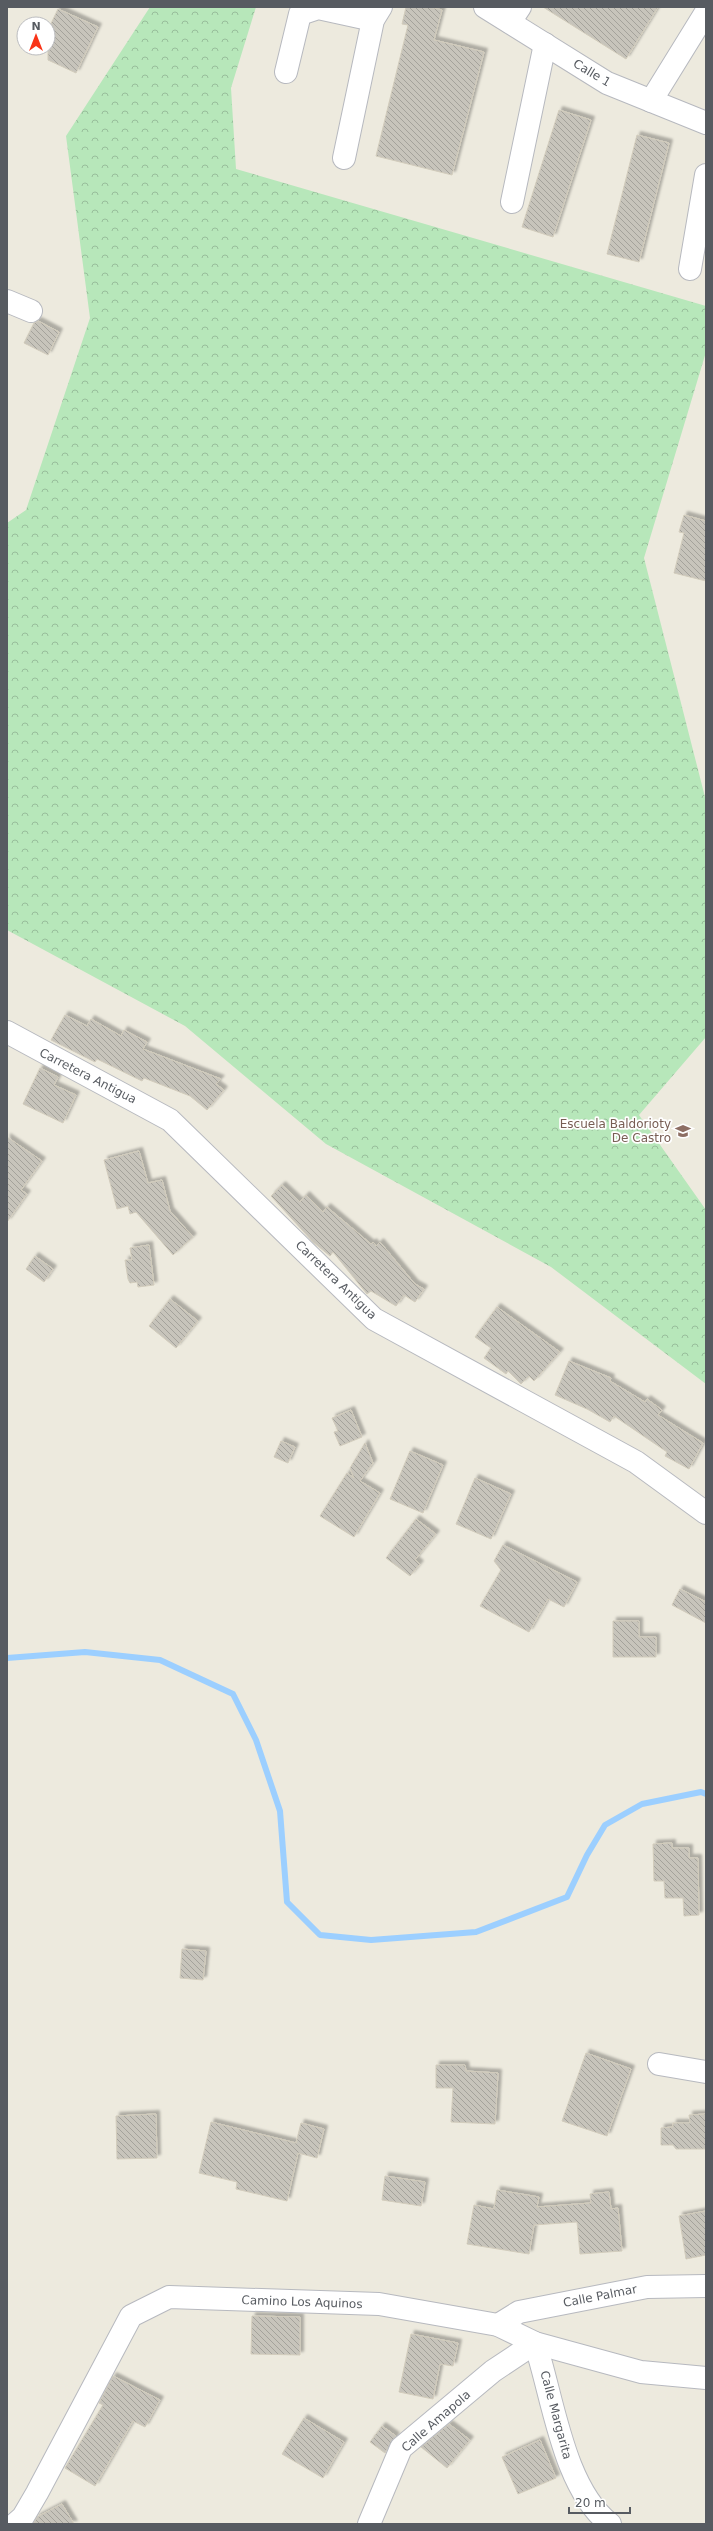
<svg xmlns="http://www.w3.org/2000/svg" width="713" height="2531" viewBox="0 0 713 2531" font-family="'DejaVu Sans',sans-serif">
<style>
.forest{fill:url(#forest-crowns)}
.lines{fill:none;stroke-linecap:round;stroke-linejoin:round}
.stream{stroke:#9ccfff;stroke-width:6}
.building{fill:url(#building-back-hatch);stroke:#d2ccbc;filter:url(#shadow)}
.minor-casing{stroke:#b7b9bf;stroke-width:24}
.minor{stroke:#fff;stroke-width:22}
.labels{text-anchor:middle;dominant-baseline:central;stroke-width:3.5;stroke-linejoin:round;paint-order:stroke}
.street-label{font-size:12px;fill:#575b61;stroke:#fff}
.education-label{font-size:12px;fill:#785e54;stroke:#fff;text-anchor:end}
</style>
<defs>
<pattern id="forest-crowns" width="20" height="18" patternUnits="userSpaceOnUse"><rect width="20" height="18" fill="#b7e7ba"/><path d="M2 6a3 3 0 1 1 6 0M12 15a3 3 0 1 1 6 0" fill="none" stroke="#98be9b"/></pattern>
<pattern id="building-back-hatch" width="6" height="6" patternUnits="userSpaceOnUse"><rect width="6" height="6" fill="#c7c4bb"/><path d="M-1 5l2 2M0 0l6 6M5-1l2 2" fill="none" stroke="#a4a29b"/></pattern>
<filter id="shadow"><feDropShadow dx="3.5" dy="-3.5" stdDeviation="1" flood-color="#0004"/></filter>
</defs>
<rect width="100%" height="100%" fill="#edeade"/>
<polygon class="forest" points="150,7 256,7 231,88 236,169 706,306 706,352 644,558 706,801 706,1037 639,1115 706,1210 706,1384 551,1267 326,1144 185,1026 7,930 7,523 26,510 90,318 66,136"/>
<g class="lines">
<polyline class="stream" points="7,1658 85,1652 160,1660 233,1694 256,1740 280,1811 287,1902 320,1935 371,1940 476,1932 567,1897 587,1855 605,1825 642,1804 701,1792 706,1794"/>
</g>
<g class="building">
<polygon points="406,7 430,7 442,10 434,40 484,52 452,175 376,156 408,25 402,24"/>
<polygon points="543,7 658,7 626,59"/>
<polygon points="58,9 98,27 76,73 48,60 48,30"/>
<polygon points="559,110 591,120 553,237 522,227"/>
<polygon points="637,135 669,143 639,262 607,254"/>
<polygon points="38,321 59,332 48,355 24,343 34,323"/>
<polygon points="684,515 706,521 706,581 674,573 684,533 679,532"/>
<polygon points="65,1015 87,1026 91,1019 121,1036 124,1030 147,1042 143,1049 221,1079 216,1084 224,1090 207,1110 190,1096 144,1078 142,1081 97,1059 95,1062 51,1040"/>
<polygon points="40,1068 58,1077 54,1085 76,1095 63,1123 23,1104"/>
<polygon points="7,1137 42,1161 21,1190 27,1194 7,1222"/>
<polygon points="139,1151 148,1183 162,1180 170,1211 193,1237 173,1255 136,1212 130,1214 128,1206 117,1209 104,1160"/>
<polygon points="282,1185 300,1202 306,1195 323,1212 327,1207 371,1244 373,1242 376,1246 380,1242 415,1284 424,1289 415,1302 404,1295 396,1306 371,1291 367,1294 333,1252 330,1256 313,1242 271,1196"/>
<polygon points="149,1245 154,1285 138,1287 137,1282 130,1283 128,1279 125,1260 132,1260 130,1248"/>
<polygon points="35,1256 53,1269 44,1282 26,1269"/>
<polygon points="170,1299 198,1321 176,1348 149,1326"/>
<polygon points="497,1307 560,1352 534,1381 529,1376 521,1384 508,1371 506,1374 484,1358 491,1348 475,1337"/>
<polygon points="569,1361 611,1378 610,1381 645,1402 647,1399 662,1410 658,1415 703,1443 689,1469 665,1456 667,1452 614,1416 610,1422 587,1409 555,1395"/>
<polygon points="351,1410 362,1437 340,1446 334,1432 338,1431 332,1418"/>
<polygon points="281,1441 295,1447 288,1463 274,1457"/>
<polygon points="365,1443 373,1463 360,1481 380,1493 354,1537 320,1516 347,1473 354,1478 350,1468"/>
<polygon points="410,1451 443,1465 423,1513 390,1499"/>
<polygon points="475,1478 511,1494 491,1539 456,1524"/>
<polygon points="416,1519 436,1534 415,1560 420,1564 410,1576 386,1558"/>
<polygon points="503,1545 577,1582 564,1607 548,1599 529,1632 480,1606 501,1570 494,1561"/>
<polygon points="680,1589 706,1602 706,1623 672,1605"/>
<polygon points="613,1621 639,1621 639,1637 656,1637 656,1657 613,1657"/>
<polygon points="672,1843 672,1848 689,1848 689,1858 698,1858 699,1915 684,1916 683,1898 665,1898 664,1881 654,1881 653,1844"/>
<polygon points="182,1949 206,1951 203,1980 180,1978"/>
<polygon points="586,2053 631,2069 607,2136 562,2121"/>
<polygon points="436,2065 465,2065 466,2071 498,2073 495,2124 451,2122 453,2088 436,2088"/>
<polygon points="156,2114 157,2158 117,2159 116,2116"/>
<polygon points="706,2114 706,2149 676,2149 673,2145 661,2145 661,2128 673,2127 673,2123 690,2123 689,2115"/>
<polygon points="211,2122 296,2143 301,2123 324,2129 317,2158 298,2153 287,2201 236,2189 237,2182 199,2173"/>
<polygon points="385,2176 425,2182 421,2206 382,2200"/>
<polygon points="497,2190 539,2197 537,2207 591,2203 590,2194 609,2192 611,2209 618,2208 622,2251 580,2254 577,2222 534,2225 529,2254 467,2244 474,2205 494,2209"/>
<polygon points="706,2211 706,2255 686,2259 679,2216"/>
<polygon points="252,2316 300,2317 300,2355 251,2354"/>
<polygon points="411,2334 458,2343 453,2366 440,2364 433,2399 399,2392"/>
<polygon points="113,2376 160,2400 145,2427 133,2421 95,2486 65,2468 103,2405 99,2403"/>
<polygon points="304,2418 344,2442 323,2478 282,2454"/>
<polygon points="449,2424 470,2440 447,2468 421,2447"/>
<polygon points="382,2426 396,2436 385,2453 370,2442"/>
<polygon points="540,2440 556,2478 518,2494 502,2457"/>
<polygon points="62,2504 74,2524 33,2524 37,2517"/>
</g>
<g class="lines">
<g class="minor-casing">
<g id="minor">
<polyline points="485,7 607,83 706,123"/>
<polyline points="510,22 520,7"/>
<polyline points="286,72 300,14 318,8 373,20"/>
<polyline points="651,101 706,12"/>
<polyline points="344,158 373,20 381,7"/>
<polyline points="512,202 545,44"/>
<polyline points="690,269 706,175"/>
<polyline points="7,301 31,311"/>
<polyline points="7,1032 170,1120 374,1319 636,1462 706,1513"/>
<polyline points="659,2064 706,2072"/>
<polyline points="498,2325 519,2312 647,2287 706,2286"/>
<polyline points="15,2524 23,2517 37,2493 131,2316 169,2297 379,2304 498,2325 535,2343 641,2372 706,2378"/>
<path d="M369,2524L401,2448L493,2371L535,2343C553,2397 563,2488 610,2524"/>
</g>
</g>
<use href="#minor" class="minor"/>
</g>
<defs>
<g id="school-bare" transform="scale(1.2)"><path d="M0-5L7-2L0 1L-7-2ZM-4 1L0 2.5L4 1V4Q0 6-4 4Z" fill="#8d6e63" stroke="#fff" stroke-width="2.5" paint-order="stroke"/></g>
</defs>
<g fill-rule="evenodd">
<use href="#school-bare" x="683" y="1131"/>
</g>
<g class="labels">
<g class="street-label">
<text transform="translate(592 73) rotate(31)">Calle 1</text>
<text transform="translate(88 1076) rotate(27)">Carretera Antigua</text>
<text transform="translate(336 1280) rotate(44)">Carretera Antigua</text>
<text transform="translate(600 2296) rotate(-11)">Calle Palmar</text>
<text transform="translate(302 2302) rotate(2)">Camino Los Aquinos</text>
<text transform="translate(556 2415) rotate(75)">Calle Margarita</text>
<text transform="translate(436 2421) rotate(-41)">Calle Amapola</text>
</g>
<g class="education-label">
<text x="671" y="1124">Escuela Baldorioty<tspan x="671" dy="14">De Castro</tspan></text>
</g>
</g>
<rect width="713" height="2531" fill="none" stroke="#575b61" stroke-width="16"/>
<g transform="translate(36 36)"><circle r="19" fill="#ffffff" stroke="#bcbdc0"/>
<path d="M0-3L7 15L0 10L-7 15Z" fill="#f93418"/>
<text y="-6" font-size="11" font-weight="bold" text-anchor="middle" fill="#575b61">N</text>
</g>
<path d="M569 2507v6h61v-6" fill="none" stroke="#575b61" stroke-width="2"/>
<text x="575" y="2507" font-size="12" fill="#575b61" stroke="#ffffff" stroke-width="3" paint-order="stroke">20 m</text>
</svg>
